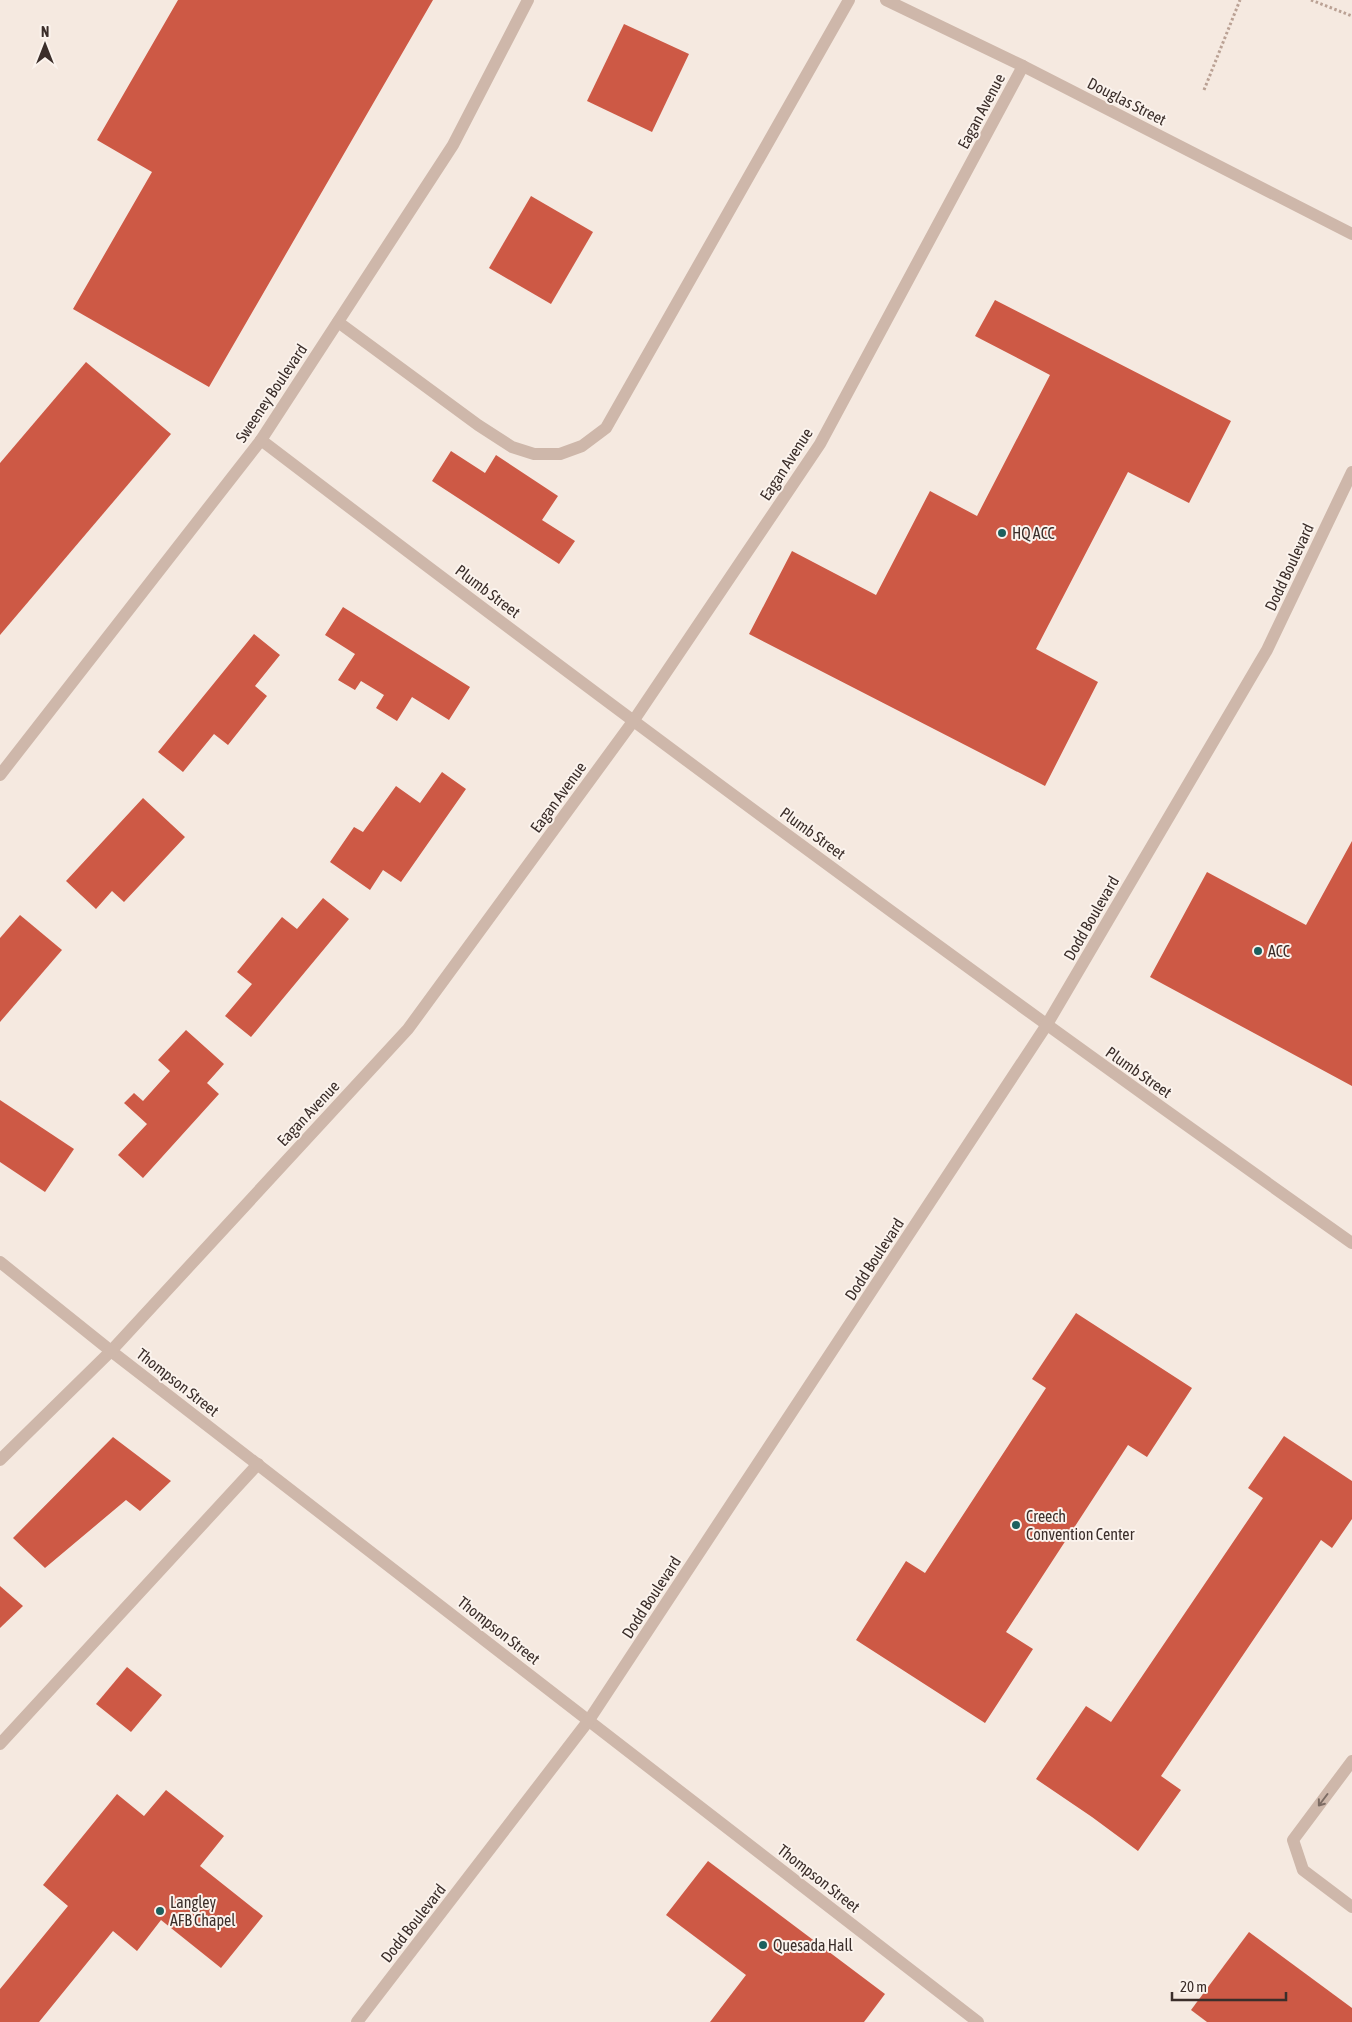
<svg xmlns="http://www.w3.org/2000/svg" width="1352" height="2022" viewBox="0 0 1352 2022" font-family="'Asap Condensed',sans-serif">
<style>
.building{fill:#cd5945}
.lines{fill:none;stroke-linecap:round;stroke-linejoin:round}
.path{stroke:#baa194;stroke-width:3;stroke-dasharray:2.5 2.5;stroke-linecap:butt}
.service{stroke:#ceb7aa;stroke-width:12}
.minor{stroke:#ceb7aa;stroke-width:12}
.tertiary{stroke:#ceb7aa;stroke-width:12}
.oneway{stroke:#7d6c64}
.poi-dot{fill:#1c605e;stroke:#fbf3ed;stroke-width:2}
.labels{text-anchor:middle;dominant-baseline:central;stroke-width:4;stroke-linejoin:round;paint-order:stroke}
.street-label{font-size:16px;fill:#3b2e2a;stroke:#fbf3ed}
.poi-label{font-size:16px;fill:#3b2e2a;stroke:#fbf3ed;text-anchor:start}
</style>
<rect width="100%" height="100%" fill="#f5e9e0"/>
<g class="building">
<polygon points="178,0 433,0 209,387 73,309 152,172 97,140"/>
<polygon points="624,24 689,54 652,132 587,101"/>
<polygon points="531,196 593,232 551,304 489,268"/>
<polygon points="995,300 1231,421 1189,503 1128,472 1036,649 1098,682 1045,786 749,634 792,551 876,595 930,491 977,516 1050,375 975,336"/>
<polygon points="86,362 171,434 0,635 0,463"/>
<polygon points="451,451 485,473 496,455 558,496 542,520 575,541 559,564 432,481"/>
<polygon points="343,607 470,687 449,720 412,697 397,721 376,708 384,695 361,681 355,690 338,680 355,654 325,635"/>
<polygon points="254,634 280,655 255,686 267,696 228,745 214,734 183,772 158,752"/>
<polygon points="442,772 466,789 401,882 383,870 370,890 330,862 354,827 363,832 396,786 420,803"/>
<polygon points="143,798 185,837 124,902 112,891 96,909 66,881"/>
<polygon points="1352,841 1352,1086 1150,977 1207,872 1306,925"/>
<polygon points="323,898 349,919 251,1037 225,1016 252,984 237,972 282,917 297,929"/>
<polygon points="20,915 62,950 0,1022 0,938"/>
<polygon points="186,1030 224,1064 207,1083 219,1094 143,1178 118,1155 147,1124 124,1103 134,1093 143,1101 170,1071 158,1060"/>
<polygon points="0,1100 74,1149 45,1192 0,1162"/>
<polygon points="1076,1313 1192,1388 1147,1457 1128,1445 1006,1632 1033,1649 985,1723 856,1640 906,1561 925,1573 1046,1388 1032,1379"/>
<polygon points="1284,1436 1352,1481 1352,1519 1332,1548 1321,1540 1161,1776 1181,1790 1138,1851 1092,1817 1036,1779 1086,1706 1111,1722 1263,1498 1248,1488"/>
<polygon points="113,1437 171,1481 140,1511 126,1500 45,1568 13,1538"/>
<polygon points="0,1586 23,1606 0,1628"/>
<polygon points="127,1667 162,1695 131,1732 96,1704"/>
<polygon points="166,1790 224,1836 200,1866 263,1916 221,1968 161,1920 137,1951 113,1931 39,2022 0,2022 0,1989 68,1906 43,1885 117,1794 144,1816"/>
<polygon points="708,1861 885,1994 864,2022 710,2022 746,1975 666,1915"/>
<polygon points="1249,1932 1352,2008 1352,2022 1207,2022 1191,2010"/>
</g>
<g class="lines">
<g class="path">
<polyline points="1311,0 1352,16"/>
<polyline points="1204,90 1240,0"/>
</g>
<g class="service">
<polyline points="338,322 478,425 512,447 534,454 560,454 582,446 606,428 849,0"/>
<polyline points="0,1744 258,1464"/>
<polyline points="1352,1761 1293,1840 1303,1870 1352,1907"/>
</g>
<g class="minor">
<polyline points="886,0 1023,66 1352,234"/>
<path d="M261,440C620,714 983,982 1352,1243"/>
<polyline points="0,1262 111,1351 978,2022"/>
<polyline points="0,1460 111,1351 408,1029 634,720 820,444 1023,66"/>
</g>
<g class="tertiary">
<polyline points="0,775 261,440 453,145 528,0"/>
<polyline points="357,2022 589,1720 1046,1026 1267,650 1352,472"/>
</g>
</g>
<defs><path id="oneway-shaft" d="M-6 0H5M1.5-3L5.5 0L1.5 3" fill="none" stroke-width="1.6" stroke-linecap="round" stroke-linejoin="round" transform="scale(1.25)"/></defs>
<use class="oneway" href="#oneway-shaft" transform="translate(1323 1800) rotate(127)"/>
<g class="poi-dot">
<circle cx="1002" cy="533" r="5"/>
<circle cx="1258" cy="951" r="5"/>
<circle cx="1016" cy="1525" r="5"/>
<circle cx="160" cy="1911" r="5"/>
<circle cx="763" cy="1945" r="5"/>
</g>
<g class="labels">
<g class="street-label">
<text transform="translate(1127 101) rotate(27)">Douglas Street</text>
<text transform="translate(981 111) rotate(-62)">Eagan Avenue</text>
<text transform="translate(271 393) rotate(-56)">Sweeney Boulevard</text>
<text transform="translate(786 464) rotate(-57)">Eagan Avenue</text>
<text transform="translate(1289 567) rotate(-65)">Dodd Boulevard</text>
<text transform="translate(488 591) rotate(37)">Plumb Street</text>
<text transform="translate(558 797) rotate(-54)">Eagan Avenue</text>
<text transform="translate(813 833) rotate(36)">Plumb Street</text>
<text transform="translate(1091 918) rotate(-60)">Dodd Boulevard</text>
<text transform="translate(1139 1072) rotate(35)">Plumb Street</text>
<text transform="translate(308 1113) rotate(-47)">Eagan Avenue</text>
<text transform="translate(874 1259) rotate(-57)">Dodd Boulevard</text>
<text transform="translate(178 1382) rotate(38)">Thompson Street</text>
<text transform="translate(651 1597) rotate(-57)">Dodd Boulevard</text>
<text transform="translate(499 1630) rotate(38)">Thompson Street</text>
<text transform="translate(819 1878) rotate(38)">Thompson Street</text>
<text transform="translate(413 1923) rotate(-52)">Dodd Boulevard</text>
</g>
<g class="poi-label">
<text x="1012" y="533">HQ ACC</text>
<text x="1268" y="951">ACC</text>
<text x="1026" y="1516">Creech<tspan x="1026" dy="18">Convention Center</tspan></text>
<text x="170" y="1902">Langley<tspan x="170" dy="18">AFB Chapel</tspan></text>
<text x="773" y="1945">Quesada Hall</text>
</g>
</g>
<g transform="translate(45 45)" stroke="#fbf3ed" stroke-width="4" paint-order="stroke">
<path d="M0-4L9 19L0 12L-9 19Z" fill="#3b2e2a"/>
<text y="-8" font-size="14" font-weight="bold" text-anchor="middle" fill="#3b2e2a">N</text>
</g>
<path d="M1172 1992v8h114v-8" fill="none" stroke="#3b2e2a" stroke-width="2.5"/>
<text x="1180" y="1992" font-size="15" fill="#3b2e2a" stroke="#fbf3ed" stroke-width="4" paint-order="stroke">20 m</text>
</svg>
